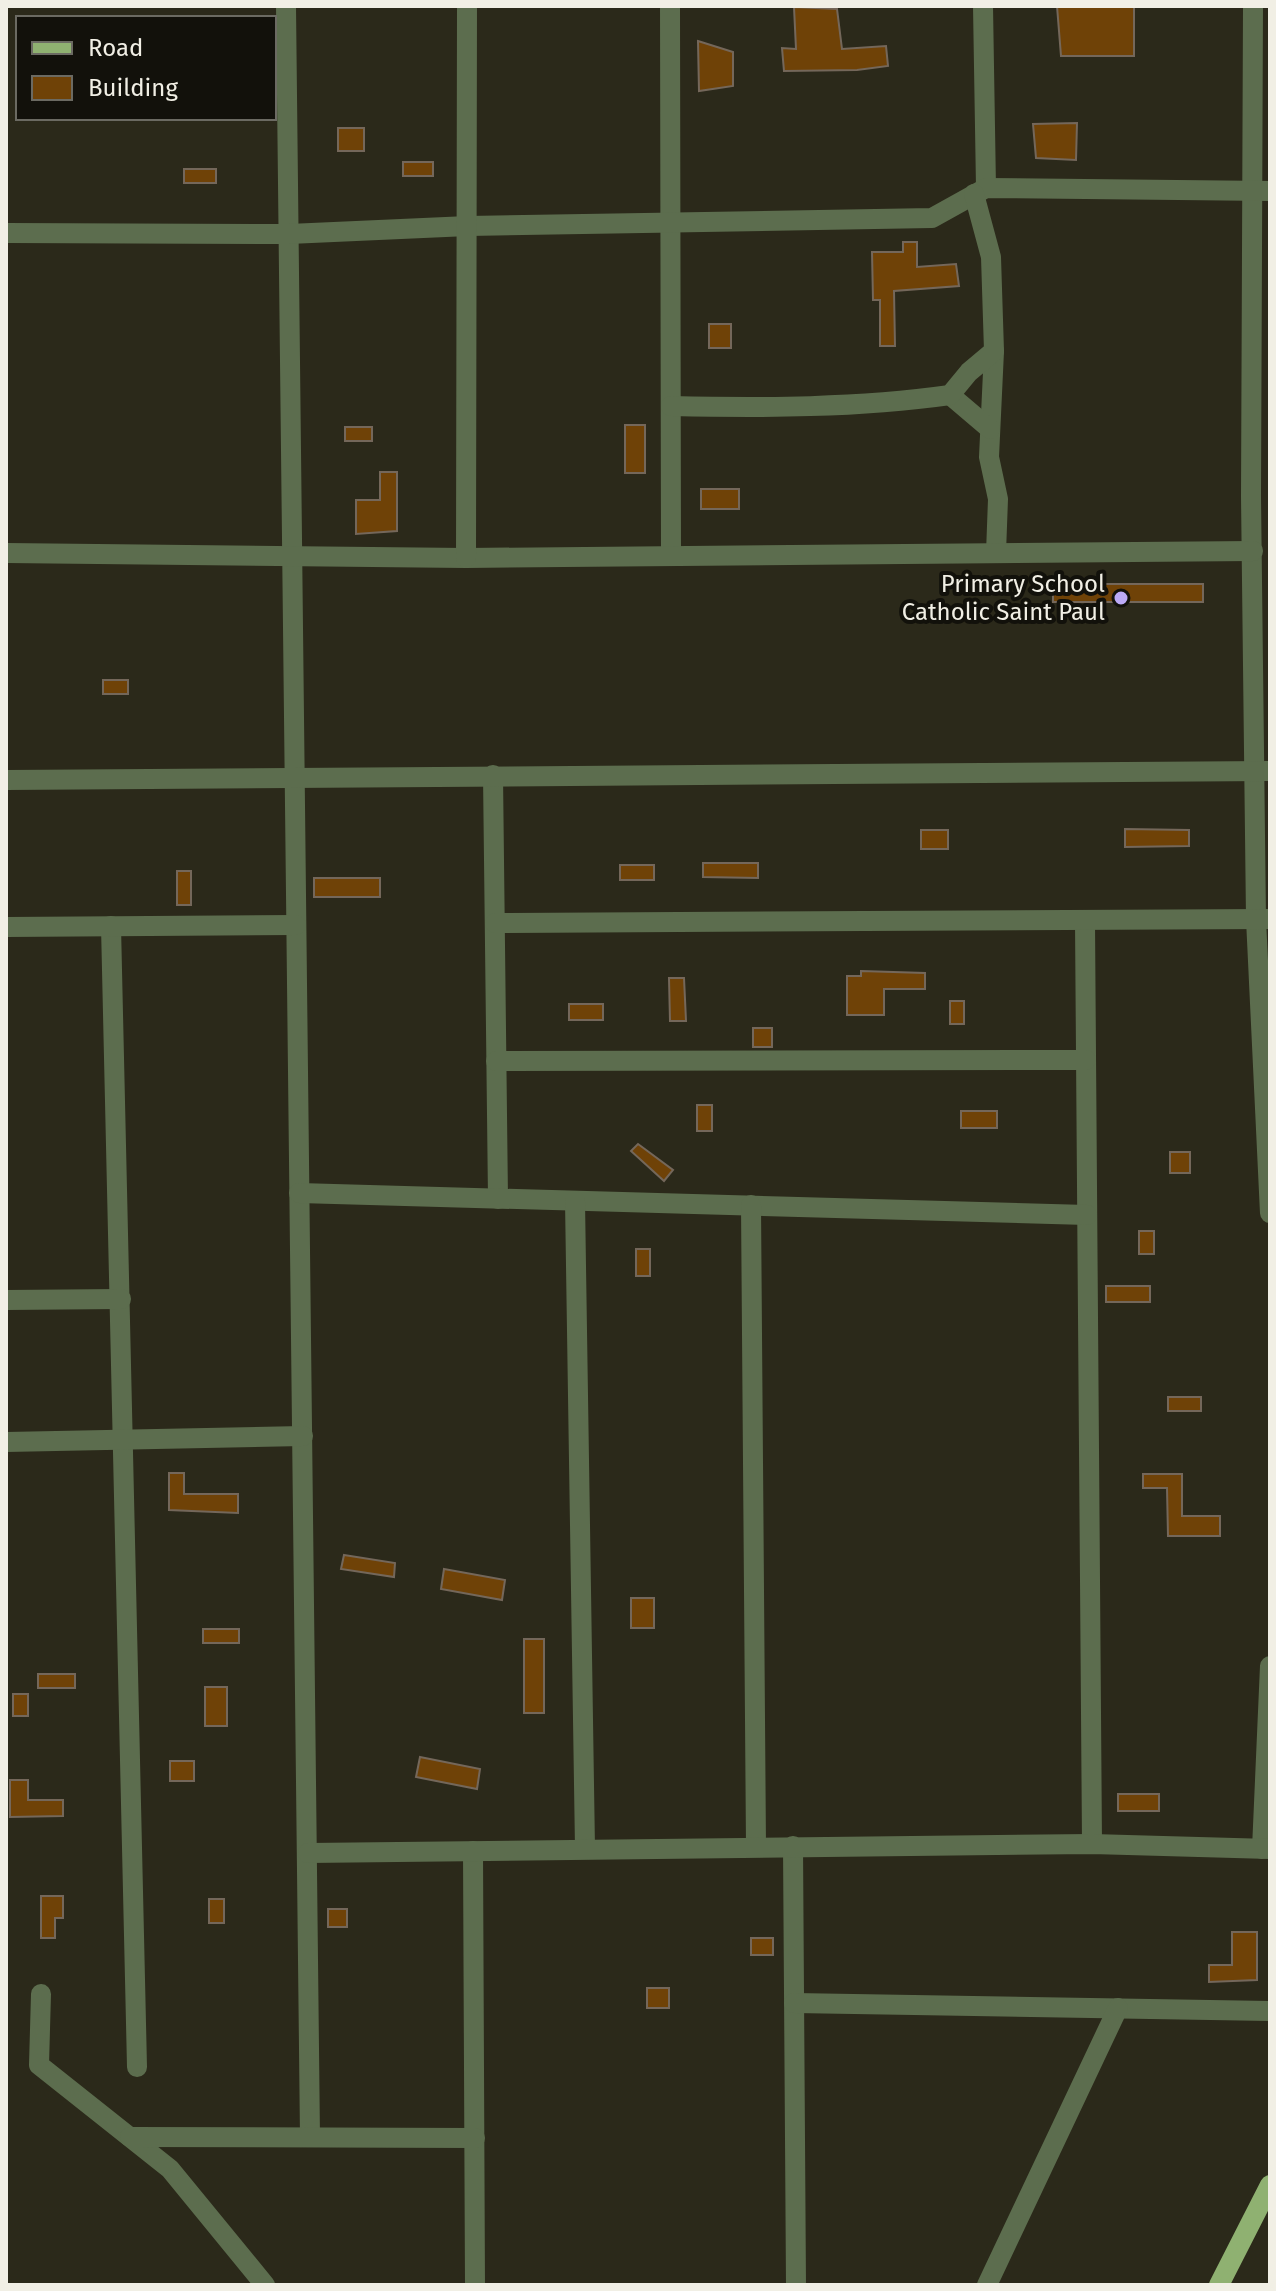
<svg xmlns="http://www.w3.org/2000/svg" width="1276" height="2291" viewBox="0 0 1276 2291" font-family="'Fira Sans',sans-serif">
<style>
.building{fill:#6f4207;stroke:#74675a;stroke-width:2}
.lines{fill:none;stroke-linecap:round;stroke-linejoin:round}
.minor{stroke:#5c6d4e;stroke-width:20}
.major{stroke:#8fb171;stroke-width:20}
.poi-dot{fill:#bcaaf6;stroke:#12110b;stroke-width:3}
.labels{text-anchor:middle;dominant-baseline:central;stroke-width:8;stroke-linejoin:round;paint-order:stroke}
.poi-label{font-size:24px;fill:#f1efe5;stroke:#12110b;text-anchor:end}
</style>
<rect width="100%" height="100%" fill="#2b291a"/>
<g class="building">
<polygon points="1057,6 1134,6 1134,56 1061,56"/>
<polygon points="794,7 837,9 842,49 886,46 888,66 857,70 784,71 782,48 796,49"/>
<polygon points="698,41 733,52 733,86 699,91"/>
<polygon points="1077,123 1076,160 1036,158 1033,124"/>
<rect x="338" y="128" width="26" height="23"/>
<rect x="403" y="162" width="30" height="14"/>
<rect x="184" y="169" width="32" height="14"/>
<polygon points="903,242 917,242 917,267 956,264 959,286 894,291 895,346 880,346 880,300 873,300 872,252 903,252"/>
<rect x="709" y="324" width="22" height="24"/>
<rect x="625" y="425" width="20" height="48"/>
<rect x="345" y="427" width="27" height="14"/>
<polygon points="380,472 397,472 397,531 356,534 356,500 380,500"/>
<rect x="701" y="489" width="38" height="20"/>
<rect x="1053" y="584" width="150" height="18"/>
<rect x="103" y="680" width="25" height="14"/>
<polygon points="1125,829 1189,830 1189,846 1125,847"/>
<rect x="921" y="830" width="27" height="19"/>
<polygon points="703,863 758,863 758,878 703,877"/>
<rect x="620" y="865" width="34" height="15"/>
<rect x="177" y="871" width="14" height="34"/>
<rect x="314" y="878" width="66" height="19"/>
<polygon points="861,971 925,973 925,989 884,989 884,1015 847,1015 847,976 861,976"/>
<polygon points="669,978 684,978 686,1021 670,1021"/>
<rect x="950" y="1001" width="14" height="23"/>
<rect x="569" y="1004" width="34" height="16"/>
<rect x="753" y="1028" width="19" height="19"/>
<rect x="697" y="1105" width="15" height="26"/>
<rect x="961" y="1111" width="36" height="17"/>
<polygon points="638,1144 673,1170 664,1181 631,1151"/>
<rect x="1170" y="1152" width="20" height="21"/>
<rect x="1139" y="1231" width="15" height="23"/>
<rect x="636" y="1249" width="14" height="27"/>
<rect x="1106" y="1286" width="44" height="16"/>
<rect x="1168" y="1397" width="33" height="14"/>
<polygon points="169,1473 184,1473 184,1494 238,1494 238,1513 169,1510"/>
<polygon points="1143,1474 1182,1474 1182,1516 1220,1516 1220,1536 1168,1536 1167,1488 1143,1488"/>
<polygon points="344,1555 395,1563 394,1577 341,1569"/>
<polygon points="444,1569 505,1580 502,1600 441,1589"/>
<rect x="631" y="1598" width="23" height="30"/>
<rect x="203" y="1629" width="36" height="14"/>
<rect x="524" y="1639" width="20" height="74"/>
<rect x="38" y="1674" width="37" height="14"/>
<rect x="205" y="1687" width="22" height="39"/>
<rect x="13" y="1694" width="15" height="22"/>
<polygon points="420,1757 480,1769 477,1789 416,1777"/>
<rect x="170" y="1761" width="24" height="20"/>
<polygon points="10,1780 28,1780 28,1800 63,1800 63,1816 10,1817"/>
<rect x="1118" y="1794" width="41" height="17"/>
<polygon points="41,1896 63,1896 63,1918 55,1918 55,1938 41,1938"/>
<rect x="209" y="1899" width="15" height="24"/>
<rect x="328" y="1909" width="19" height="18"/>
<polygon points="1232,1932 1257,1932 1257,1980 1209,1982 1209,1965 1232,1965"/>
<rect x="751" y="1938" width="22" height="17"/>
<rect x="647" y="1988" width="22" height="20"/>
</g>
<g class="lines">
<g class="minor">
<polyline points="286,6 310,2137"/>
<polyline points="670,6 671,556"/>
<polyline points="983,6 986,188"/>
<polyline points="1253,6 1251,496 1256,919 1270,1213"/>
<polyline points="6,233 289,234 468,226 932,218 986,188 1270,191"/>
<polyline points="994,351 989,457 998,499 996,553"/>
<polyline points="950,395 990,429"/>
<path d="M671,406C764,408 857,408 950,395L969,372L994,351L991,257L974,194"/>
<polyline points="6,553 466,558 1253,551"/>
<polyline points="466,558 467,6"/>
<polyline points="493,775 498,1199"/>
<polyline points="6,780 1270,771"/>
<polyline points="1085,922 1092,1844"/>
<polyline points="495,923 1270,919"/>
<polyline points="111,926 137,2067"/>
<polyline points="6,927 296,925"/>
<polyline points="496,1061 1086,1060"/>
<polyline points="299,1193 1087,1215"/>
<polyline points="575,1201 585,1849"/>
<polyline points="751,1205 756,1847"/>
<polyline points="6,1300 121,1299"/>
<polyline points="6,1442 303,1436"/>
<polyline points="793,1846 796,2285"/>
<polyline points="1262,1849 1270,1666"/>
<polyline points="473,1851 475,2285"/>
<polyline points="308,1853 1092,1844 1270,1849"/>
<polyline points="41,1994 39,2065 170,2169 265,2285"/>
<polyline points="794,2003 1270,2011"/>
<polyline points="130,2137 475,2138"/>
<polyline points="987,2285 1118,2008"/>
</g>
<polyline class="major" points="1219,2285 1270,2185"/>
</g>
<circle class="poi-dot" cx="1121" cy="598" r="8"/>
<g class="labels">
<g class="poi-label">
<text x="1105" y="584">Primary School<tspan x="1105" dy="28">Catholic Saint Paul</tspan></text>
</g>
</g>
<rect width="1276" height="2291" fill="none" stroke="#f1efe5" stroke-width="16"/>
<rect x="16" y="16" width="260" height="104" fill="#12110b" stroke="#6b6a62" stroke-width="2"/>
<rect x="32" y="42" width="40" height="12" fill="#8fb171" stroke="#6b6a62" stroke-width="2"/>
<text x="88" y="56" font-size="24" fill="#f1efe5">Road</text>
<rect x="32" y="76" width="40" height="24" fill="#6f4207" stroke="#6b6a62" stroke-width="2"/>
<text x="88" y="96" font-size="24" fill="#f1efe5">Building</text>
</svg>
